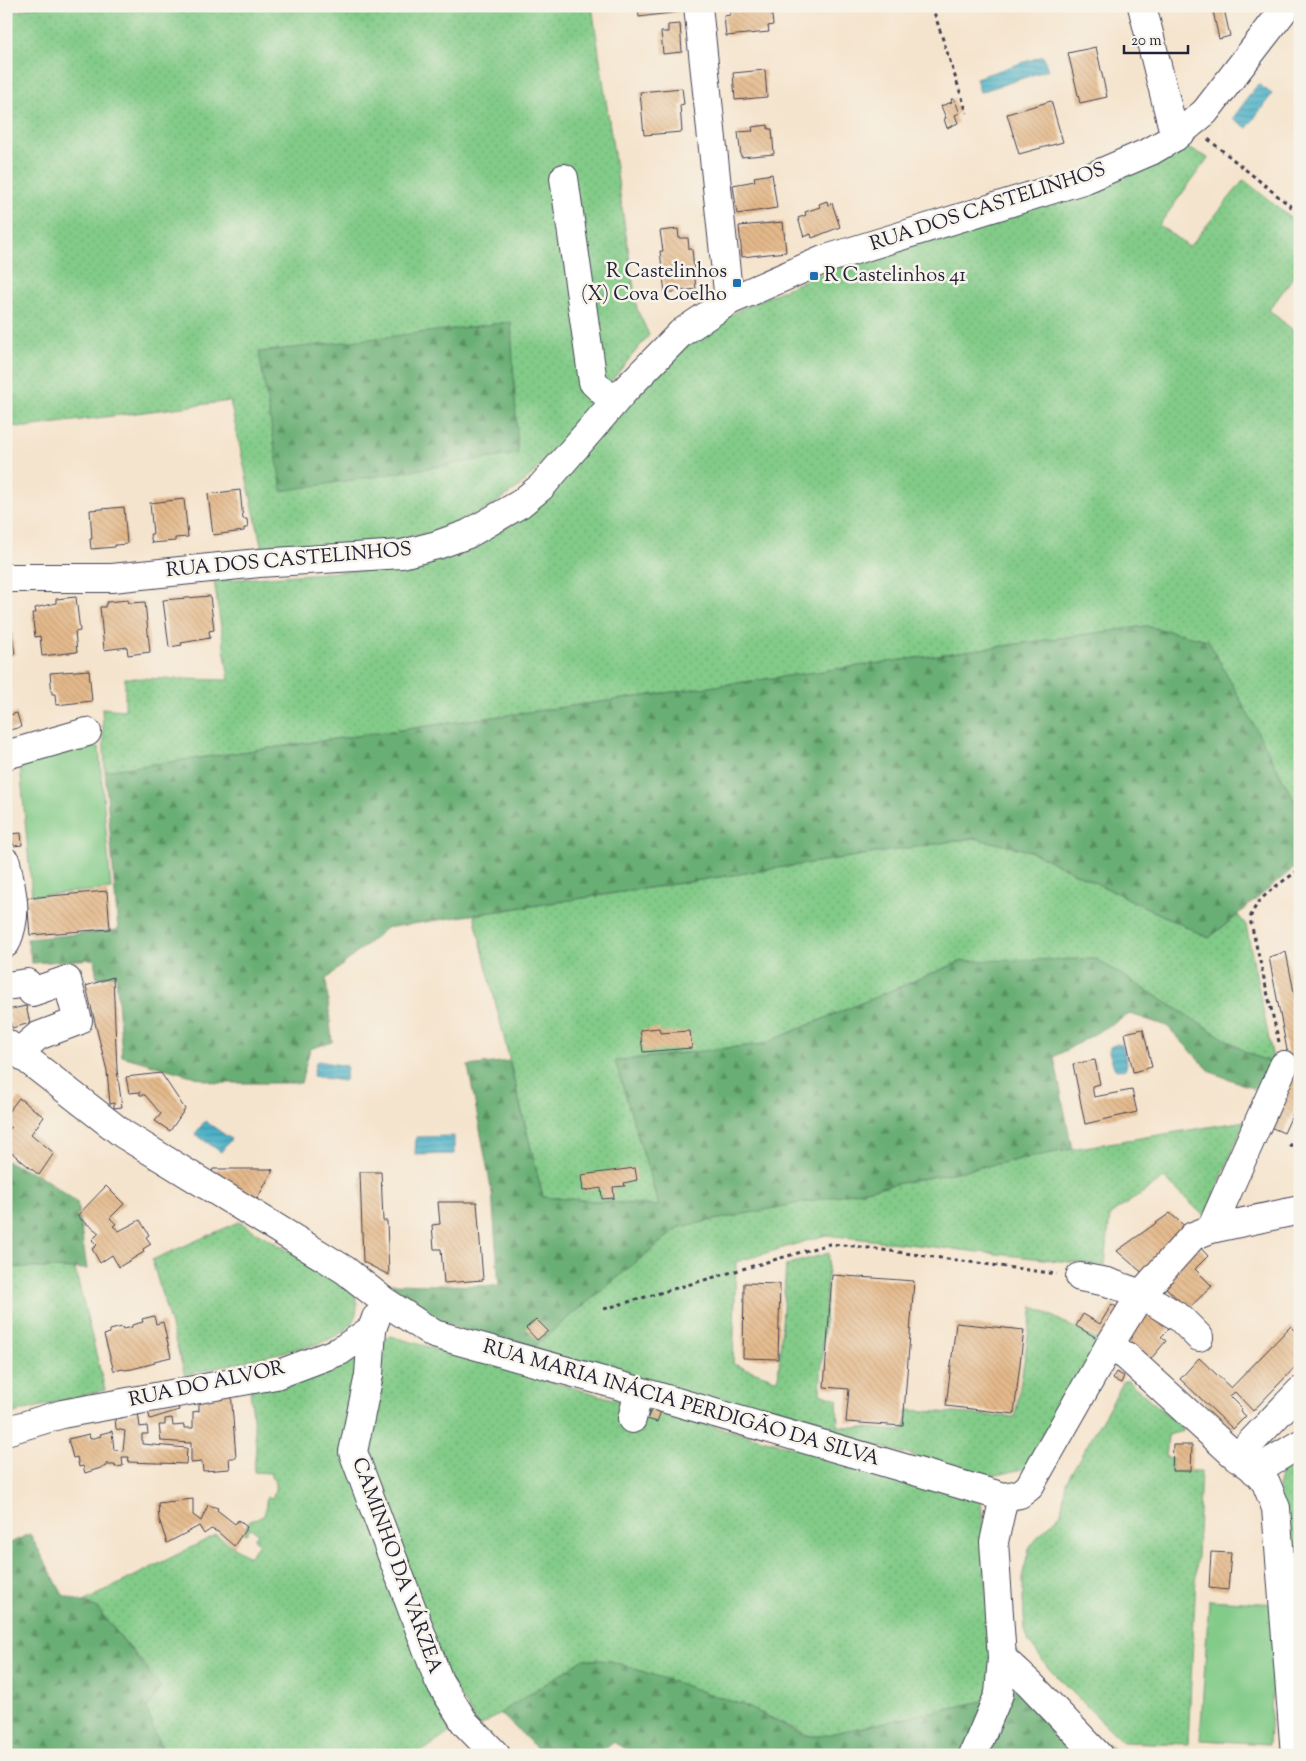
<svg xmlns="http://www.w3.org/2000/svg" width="1306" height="1761" viewBox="0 0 1306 1761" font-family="'Sorts Mill Goudy',serif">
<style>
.grass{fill:url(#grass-dots);stroke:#527662}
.forest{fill:url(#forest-firs);stroke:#466858}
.pitch{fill:#82cb88;stroke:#527662}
.water{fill:url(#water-rules);stroke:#366a81}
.building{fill:url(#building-back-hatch)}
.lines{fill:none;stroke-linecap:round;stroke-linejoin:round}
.minor-casing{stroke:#423f51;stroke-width:30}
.path{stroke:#423f51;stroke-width:3;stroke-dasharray:4 4;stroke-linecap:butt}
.minor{stroke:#fff;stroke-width:28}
.poi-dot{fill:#1f6fb2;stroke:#f7f3e8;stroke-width:2}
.labels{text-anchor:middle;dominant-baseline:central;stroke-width:5;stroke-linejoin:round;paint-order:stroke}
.street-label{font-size:20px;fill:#22223b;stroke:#f7f3e8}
.poi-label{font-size:20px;fill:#22223b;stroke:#f7f3e8;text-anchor:end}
</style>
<defs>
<pattern id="grass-dots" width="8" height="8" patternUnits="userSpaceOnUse" patternTransform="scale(1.25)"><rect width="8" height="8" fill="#82cb88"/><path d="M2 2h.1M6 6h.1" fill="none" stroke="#70ae76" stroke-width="1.8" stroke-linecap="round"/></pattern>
<pattern id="forest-firs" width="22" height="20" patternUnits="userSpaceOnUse" patternTransform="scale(1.25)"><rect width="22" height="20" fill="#69af74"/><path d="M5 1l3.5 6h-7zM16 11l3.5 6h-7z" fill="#568e60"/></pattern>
<pattern id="water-rules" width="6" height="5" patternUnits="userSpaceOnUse" patternTransform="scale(1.25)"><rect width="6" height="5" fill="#49b1c7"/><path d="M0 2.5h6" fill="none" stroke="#3c90a3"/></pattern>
<pattern id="building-back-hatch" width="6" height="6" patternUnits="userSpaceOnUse" patternTransform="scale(1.25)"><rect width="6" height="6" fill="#e4b98b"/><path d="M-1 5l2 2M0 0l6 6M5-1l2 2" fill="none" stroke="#c39f79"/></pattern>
</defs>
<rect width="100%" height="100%" fill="#f7f3e8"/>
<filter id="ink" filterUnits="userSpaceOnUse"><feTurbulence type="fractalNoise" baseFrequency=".02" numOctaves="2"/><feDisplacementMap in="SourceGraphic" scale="10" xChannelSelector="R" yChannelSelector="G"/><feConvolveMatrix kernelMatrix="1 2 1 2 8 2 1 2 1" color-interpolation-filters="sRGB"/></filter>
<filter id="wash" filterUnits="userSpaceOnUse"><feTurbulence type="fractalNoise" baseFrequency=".0096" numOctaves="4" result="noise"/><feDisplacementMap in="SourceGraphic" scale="20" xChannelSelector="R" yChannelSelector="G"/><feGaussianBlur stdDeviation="1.12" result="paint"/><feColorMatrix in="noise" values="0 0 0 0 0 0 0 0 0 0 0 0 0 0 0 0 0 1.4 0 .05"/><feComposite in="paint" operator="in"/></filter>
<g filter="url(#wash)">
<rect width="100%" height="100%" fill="#f5e4cd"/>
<g class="grass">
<polygon points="37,6 592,6 637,309 649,335 553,452 524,483 492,506 439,531 388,542 336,548 262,549 230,401 26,427 6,426 6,14"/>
<polygon points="1184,146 1208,158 1159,225 1189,247 1244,180 1300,225 1300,268 1269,310 1300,336 1300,811 1208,640 1146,626 105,771 102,708 125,710 125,678 229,680 214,581 418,566 461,551 530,510 683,345 742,308 815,276"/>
<polygon points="974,838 1030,851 1209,938 1238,915 1246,925 1274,1064 1246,1052 1096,959 962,961 763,1044 616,1061 659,1206 543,1197 474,915"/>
<polygon points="1245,1121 1205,1217 1164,1178 1110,1215 1105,1266 826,1235 736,1262 733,1364 778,1380 786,1265 829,1253 820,1393 837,1399 838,1426 904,1431 908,1410 1015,1417 1033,1306 1103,1343 1030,1467 998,1475 986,1476 529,1350 679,1227 1072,1149"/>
<path d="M239,1222L353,1288C366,1320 345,1334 318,1344L185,1375L152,1260Z"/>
<polygon points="6,1267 75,1269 105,1390 6,1415 6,1316 8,1314 6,1302"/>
<polygon points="390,1336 645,1408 981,1497 992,1679 984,1701 821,1736 810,1736 746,1706 611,1661 585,1659 479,1727 447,1676 361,1452 385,1339"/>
<path d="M354,1356L361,1365L345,1446L455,1729L417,1755H166L155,1734L147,1709L148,1669L96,1607L83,1602L216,1535L249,1557L259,1543L254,1539L258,1533L250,1528L246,1534L243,1532L250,1520L264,1516L267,1497L272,1498C277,1488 276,1482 270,1473L254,1472L256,1446L250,1390Z"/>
<polygon points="1124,1381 1128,1381 1184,1429 1183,1431 1168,1435 1166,1458 1172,1458 1172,1471 1201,1471 1188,1744 1123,1742 1050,1670 1029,1642 1025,1631 1023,1600 1023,1573 1029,1549 1040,1534 1061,1513 1066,1482"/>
<polygon points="1300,1454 1300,1695 1278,1487 1283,1468"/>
</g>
<g class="forest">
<polygon points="511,322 518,454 282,491 259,352"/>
<polygon points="1146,626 1208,640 1300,811 1300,863 1209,938 1030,851 974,838 386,928 326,979 332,1042 310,1049 301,1083 216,1083 122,1056 116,975 97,978 94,959 32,963 27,939 118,930 105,771"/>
<polygon points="1096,959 1246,1052 1274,1064 1260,1091 1211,1072 1167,1026 1130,1014 1054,1057 1072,1149 679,1227 529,1350 477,1336 434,1319 390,1284 499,1286 492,1193 468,1066 509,1061 543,1197 659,1206 615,1061 763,1044 962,961"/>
<polygon points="6,1161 39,1175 77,1202 87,1269 6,1267"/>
<polygon points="30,1534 63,1595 96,1607 161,1687 147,1709 155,1734 166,1755 6,1755 6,1545"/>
<polygon points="1012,1647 1081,1726 1122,1755 636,1755 613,1742 596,1755 544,1755 500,1713 584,1659 611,1661 746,1706 804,1735 810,1736 821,1736 983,1701"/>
</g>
<g class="pitch">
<polygon points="99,747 111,889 32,896 19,754"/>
<polygon points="1209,1600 1278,1604 1269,1744 1200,1740"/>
</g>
<g class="water">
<polygon points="1043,56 1048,70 980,92 976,78"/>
<polygon points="1258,84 1272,94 1247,128 1233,118"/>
<polygon points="1117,1044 1122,1045 1127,1062 1126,1068 1123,1070 1115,1069 1114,1067 1109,1052 1110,1047"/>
<polygon points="318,1061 347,1066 345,1080 343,1081 313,1076 316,1062"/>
<polygon points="205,1121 231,1139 221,1152 195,1134"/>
<polygon points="454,1136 454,1154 415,1155 416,1137"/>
</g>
<g id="blocks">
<g class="building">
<polygon points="638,6 678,6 679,12 639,17"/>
<polygon points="771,6 773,25 768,26 769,32 726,36 724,16 730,15 730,11"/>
<polygon points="1224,9 1230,36 1219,39 1213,11"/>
<polygon points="680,24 682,52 663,54 661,32 668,32 668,25"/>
<polygon points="1096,47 1107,97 1080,103 1068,53"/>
<polygon points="765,70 767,97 735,100 733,73"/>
<polygon points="682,88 684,104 680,105 682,132 644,135 640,92"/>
<polygon points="951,99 954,99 960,113 955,115 958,123 947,128 944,119 946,118 941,106 952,102"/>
<polygon points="1051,101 1063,142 1019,154 1007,114"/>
<polygon points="768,125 768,129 772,129 774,154 741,157 738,132 753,131 752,127"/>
<polygon points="772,174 777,208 737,214 733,185 755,181 754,177"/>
<polygon points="827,201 828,205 832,203 840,227 812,238 811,234 804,237 798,218 806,215 805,212 820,207 819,204"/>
<polygon points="783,222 786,252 742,257 739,226"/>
<polygon points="678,229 679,238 688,238 689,249 692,249 696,289 665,293 660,251 663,251 660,231"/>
<polygon points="240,490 243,519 247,519 248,528 244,528 244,531 213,535 208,494"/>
<polygon points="184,499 188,537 175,538 175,541 152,543 150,534 153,534 150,503"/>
<polygon points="124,507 127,544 115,545 115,547 91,549 90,539 92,539 90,510"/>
<polygon points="210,596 214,630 209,631 210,638 181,643 182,645 169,647 163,600"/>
<polygon points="76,597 80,631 75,632 77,652 42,656 40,636 35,637 32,613 36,613 35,608 56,603 56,599"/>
<polygon points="128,600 129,603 145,602 150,652 128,655 127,647 104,650 100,607 105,607 107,602"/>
<polygon points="6,612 9,612 15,655 6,656"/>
<polygon points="89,670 92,701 56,705 55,694 52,694 50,673"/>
<polygon points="17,713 21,727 6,731 6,716"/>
<polygon points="21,833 22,845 14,846 10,834"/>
<polygon points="107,891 110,929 30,935 27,898"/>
<polygon points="1286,952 1300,1022 1300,1053 1288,1055 1269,957"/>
<polygon points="113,977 117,1070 122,1107 114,1108 114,1103 110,1104 107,1071 86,986"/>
<polygon points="26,1006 30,1023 12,1028 7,1010"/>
<polygon points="659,1028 660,1033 690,1031 692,1048 643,1052 640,1030"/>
<polygon points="1143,1029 1152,1067 1133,1072 1125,1033"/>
<polygon points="1095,1060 1100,1084 1092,1086 1094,1097 1132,1090 1137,1112 1085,1124 1073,1064"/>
<polygon points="1294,1069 1300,1072 1300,1098 1284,1133 1268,1126"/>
<polygon points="161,1073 185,1109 170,1131 155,1121 161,1114 145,1095 140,1095 140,1092 129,1093 126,1077"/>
<polygon points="19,1098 44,1117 31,1134 54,1153 39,1175 12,1153 9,1155 6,1153 6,1133 11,1128 6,1124 6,1115"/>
<polygon points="635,1168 637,1180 624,1183 625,1186 613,1187 614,1198 602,1199 601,1188 583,1191 581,1175"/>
<polygon points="213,1169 270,1169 273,1170 256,1201 210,1176"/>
<polygon points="360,1172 381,1172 383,1221 387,1221 389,1275 363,1262"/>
<polygon points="106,1186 124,1204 110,1218 116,1224 113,1226 119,1231 140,1220 149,1235 146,1237 151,1244 143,1249 144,1252 119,1267 112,1255 100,1263 92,1249 97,1245 92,1240 99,1233 77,1216"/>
<polygon points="438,1202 477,1202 483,1280 444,1283 441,1249 434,1249 432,1225 440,1224"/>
<polygon points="1170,1213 1189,1230 1147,1277 1117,1251"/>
<polygon points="1196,1243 1208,1256 1195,1269 1212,1286 1188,1309 1159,1281"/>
<polygon points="832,1275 914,1281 903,1426 846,1422 849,1389 824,1387"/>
<polygon points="744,1283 780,1284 778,1359 743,1358"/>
<polygon points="1112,1304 1122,1311 1104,1342 1076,1326 1083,1314 1100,1324"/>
<polygon points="1150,1309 1171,1327 1161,1337 1166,1341 1150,1360 1127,1341 1142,1311"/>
<polygon points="154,1316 156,1324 163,1322 171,1357 154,1361 155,1363 132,1369 124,1370 123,1369 114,1371 104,1335 110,1333 110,1330 122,1327 123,1329 132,1327 132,1325 143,1322 142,1319"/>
<polygon points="536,1319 548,1331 537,1340 526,1328"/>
<polygon points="956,1323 1024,1330 1014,1414 946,1406"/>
<polygon points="1291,1326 1298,1333 1300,1332 1300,1362 1253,1411 1235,1392 1230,1396 1242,1408 1240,1411 1246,1416 1233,1429 1180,1379 1199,1358 1231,1388"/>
<polygon points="1116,1372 1124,1376 1121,1383 1112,1379"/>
<polygon points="231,1391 236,1458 229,1458 230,1469 203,1471 202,1462 191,1463 191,1443 161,1441 159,1425 165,1425 165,1419 172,1418 173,1426 184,1425 184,1428 193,1428 193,1412 199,1411 199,1396"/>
<polygon points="176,1400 179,1410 150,1419 147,1407"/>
<polygon points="652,1408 661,1411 657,1422 647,1419"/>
<polygon points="138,1411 140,1427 147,1426 148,1434 142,1434 142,1444 187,1448 186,1464 128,1462 129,1457 122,1457 123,1466 115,1467 115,1465 108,1465 108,1463 106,1464 107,1466 85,1473 83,1466 79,1467 77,1457 73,1458 68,1439 89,1434 90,1439 101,1436 100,1434 112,1431 114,1450 123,1451 125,1431 116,1429 115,1418"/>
<polygon points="1173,1445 1192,1445 1191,1471 1172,1471"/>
<polygon points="193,1499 193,1515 201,1521 208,1505 218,1508 217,1510 235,1524 238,1520 247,1527 234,1546 218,1532 211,1529 204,1534 199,1526 167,1543 159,1519 158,1503"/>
<polygon points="1211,1552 1231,1553 1228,1590 1209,1588"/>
</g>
</g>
</g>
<g filter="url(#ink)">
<use href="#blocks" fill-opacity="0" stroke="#423f51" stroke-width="1"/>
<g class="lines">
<g class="minor-casing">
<g id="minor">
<polyline points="698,6 729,301"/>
<polyline points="1142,6 1175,137"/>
<polyline points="564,178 593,382 614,402"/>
<polyline points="6,578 112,578 259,563 402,554 437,545 468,534 520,504 541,487 624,391 681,333 729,301 823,260 1086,179 1151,151 1175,137 1205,112 1287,6"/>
<polyline points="6,755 87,732"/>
<path d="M6,862C12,893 19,913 6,943"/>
<polyline points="6,986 27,983 32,992 67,980 78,1021 38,1036 19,1052"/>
<polyline points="6,1043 123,1134 345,1270 384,1301 434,1334 639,1391 1004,1497 1020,1494 1029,1487 1109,1346 1141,1294 1193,1236 1211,1229 1300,1210"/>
<polyline points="1211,1229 1284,1065"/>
<polyline points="1080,1277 1107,1282 1141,1294 1180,1318 1199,1337"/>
<polyline points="372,1329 369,1375 353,1452 439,1681 465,1723 496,1755"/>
<polyline points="1109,1346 1126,1356 1232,1453 1258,1472 1266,1483 1276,1508 1295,1755"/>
<polyline points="632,1419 639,1391"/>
<polyline points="6,1431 62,1414 276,1375 340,1351 372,1329 376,1318"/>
<polyline points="1237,1457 1300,1391"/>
<polyline points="1255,1471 1300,1444"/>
<polyline points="1002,1658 1030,1684 1098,1755"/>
<polyline points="973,1755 999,1694 1002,1658 994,1542 1004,1497"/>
</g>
</g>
<g class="path">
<polyline points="932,6 967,113"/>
<polyline points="1208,139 1300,214"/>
<path d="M1279,1042L1250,919C1256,896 1282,883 1300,869"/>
<polyline points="1289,1147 1300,1136"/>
<polyline points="604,1309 829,1244 854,1246 1057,1274"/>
</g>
<use href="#minor" class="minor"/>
</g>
</g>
<g class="poi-dot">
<rect x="809" y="271" width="10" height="10" rx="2.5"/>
<rect x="732" y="278" width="10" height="10" rx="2.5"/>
</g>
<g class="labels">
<g class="street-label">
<text transform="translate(988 208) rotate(-18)">RUA DOS CASTELINHOS</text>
<text transform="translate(289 561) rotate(-5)">RUA DOS CASTELINHOS</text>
<text transform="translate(207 1385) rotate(-12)">RUA DO ALVOR</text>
<text transform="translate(681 1404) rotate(16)">RUA MARIA INÁCIA PERDIGÃO DA SILVA</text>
<text transform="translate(396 1566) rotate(70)">CAMINHO DA VÁRZEA</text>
</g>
<g class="poi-label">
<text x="727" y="272">R Castelinhos<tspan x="727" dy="23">(X) Cova Coelho</tspan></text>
<text x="824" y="276" text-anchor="start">R Castelinhos 41</text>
</g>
</g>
<rect width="1306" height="1761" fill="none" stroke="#f7f3e8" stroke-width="25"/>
<path d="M1124 45v8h64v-8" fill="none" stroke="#22223b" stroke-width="2.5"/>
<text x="1131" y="45" font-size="15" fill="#22223b" stroke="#f7f3e8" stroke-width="4" paint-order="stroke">20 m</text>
</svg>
